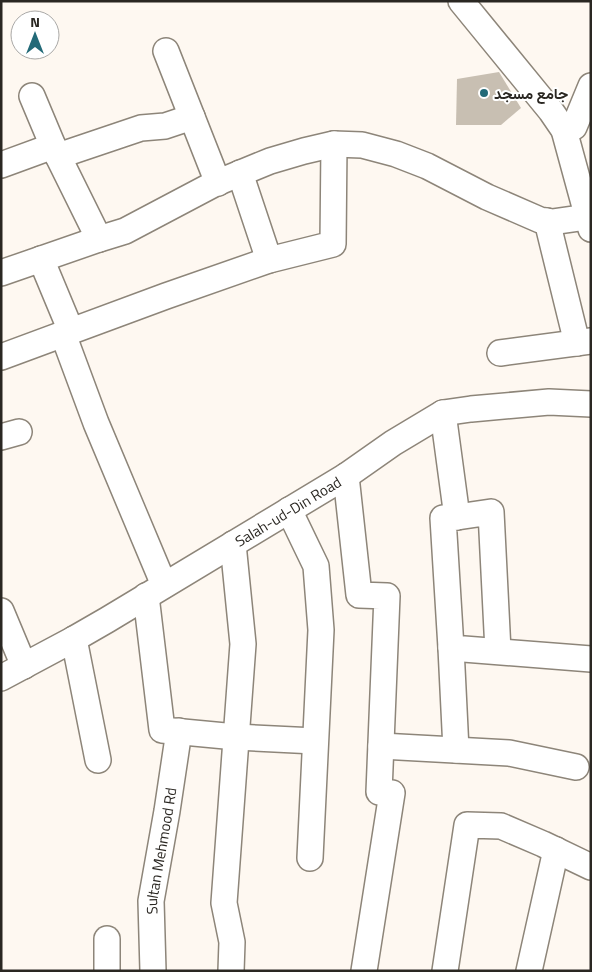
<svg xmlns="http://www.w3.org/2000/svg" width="592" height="972" viewBox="0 0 592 972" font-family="'Titillium Web',Vazirmatn,sans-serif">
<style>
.building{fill:#c8bfb2}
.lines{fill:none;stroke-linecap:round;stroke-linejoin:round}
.minor-casing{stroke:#8d8579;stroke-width:28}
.minor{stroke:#fff;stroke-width:25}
.poi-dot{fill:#236a78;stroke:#fff;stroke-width:2}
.labels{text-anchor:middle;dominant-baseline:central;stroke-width:4;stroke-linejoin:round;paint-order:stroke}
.poi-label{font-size:15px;font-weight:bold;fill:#2a2722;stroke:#fff;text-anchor:start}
.street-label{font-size:15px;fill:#2a2722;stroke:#fff}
</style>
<rect width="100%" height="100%" fill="#fef8f1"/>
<polygon class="building" points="499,72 521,108 501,125 456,125 457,79"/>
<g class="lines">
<g class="minor-casing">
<g id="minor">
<polyline points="461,1 551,111 564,130 591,229"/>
<polyline points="166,51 218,183"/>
<polyline points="564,130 574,127 591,86"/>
<polyline points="53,146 99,239 125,231 214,184 270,161 304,151 334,144 362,145 396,154 427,166 487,197 540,220 552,222 587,217"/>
<polyline points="58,156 141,128 165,126 192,117"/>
<polyline points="1,165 53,146 32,96"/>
<polyline points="240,173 269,260"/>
<polyline points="547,221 577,343"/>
<polyline points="41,259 71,331"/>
<polyline points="1,273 99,239"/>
<polyline points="63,334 96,423 164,585"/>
<polyline points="500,353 591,341"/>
<polyline points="1,357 166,296 269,260 333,244 334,144"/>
<polyline points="443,413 457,517 443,518 451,648 591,659"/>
<polyline points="1,437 19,432"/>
<polyline points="346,476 359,595 387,596 379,792 392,793 364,971"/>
<polyline points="289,510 316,566 321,630 310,858"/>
<polyline points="457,517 491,512 498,651"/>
<polyline points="146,596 162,730 236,737 315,741"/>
<polyline points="1,611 24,666"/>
<polyline points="74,639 98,760"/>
<polyline points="451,648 456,750"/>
<path id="s1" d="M1,678L74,639L107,620L346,476L393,443L443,413L471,409L549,402L591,404"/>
<polyline points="381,746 509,753 576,767"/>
<polyline points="107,971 107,939"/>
<path id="s2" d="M153,971L151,901L167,811L179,731"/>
<polyline points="231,971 232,942 224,903 243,644 233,544"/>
<polyline points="445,971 467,825 501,826 543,844 591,867"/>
<polyline points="529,971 556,850"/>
</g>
</g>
<use href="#minor" class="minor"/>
</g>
<circle class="poi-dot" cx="484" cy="93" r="5"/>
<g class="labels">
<g class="poi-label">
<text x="494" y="93">جامع مسجد</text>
</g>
<g class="street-label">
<text stroke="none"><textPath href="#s1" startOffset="332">Salah-ud-Din Road</textPath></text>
<text stroke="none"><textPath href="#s2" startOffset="121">Sultan Mehmood Rd</textPath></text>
</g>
</g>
<rect width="592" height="972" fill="none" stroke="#2a2722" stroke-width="5"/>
<g transform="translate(35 35)"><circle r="24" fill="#ffffff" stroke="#aaa9a7"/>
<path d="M0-4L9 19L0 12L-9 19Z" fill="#236a78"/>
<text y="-8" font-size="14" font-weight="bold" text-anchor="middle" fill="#2a2722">N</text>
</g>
</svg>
